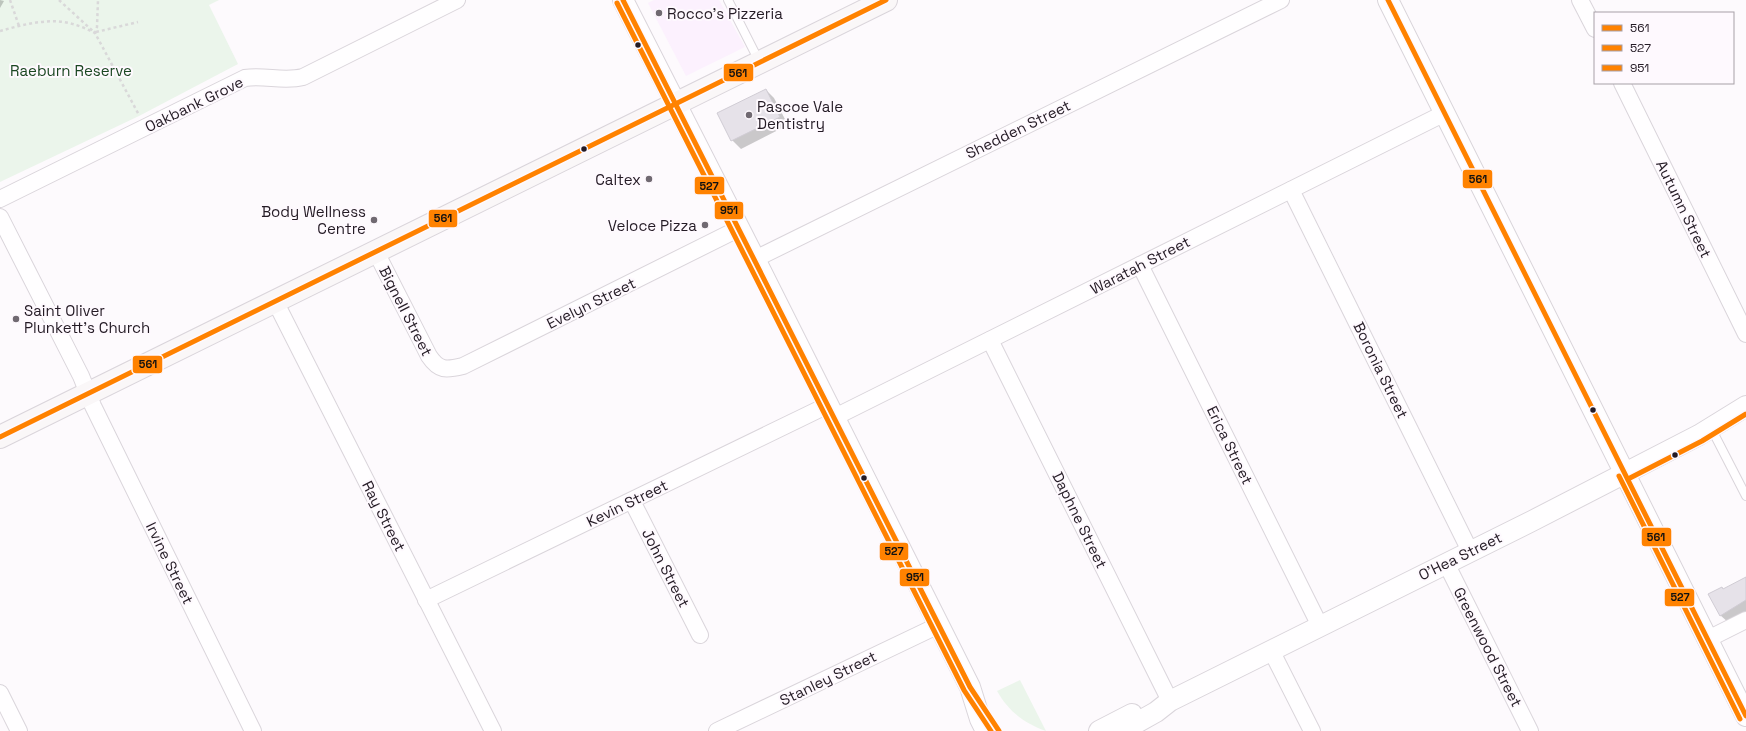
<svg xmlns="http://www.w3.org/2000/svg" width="1746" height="731" viewBox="0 0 1746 731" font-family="'Space Grotesk',sans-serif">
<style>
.built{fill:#fcf1fe}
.green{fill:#ebf5eb}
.shadow{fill:#0003}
.building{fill:#e6e2e9;stroke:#d0ccd4}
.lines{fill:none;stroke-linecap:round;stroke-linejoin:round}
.service-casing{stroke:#dad5db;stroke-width:10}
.minor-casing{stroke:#dad5db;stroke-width:18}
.tertiary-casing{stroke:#dad5db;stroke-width:22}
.secondary-casing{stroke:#dad5db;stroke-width:24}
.path{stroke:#d9d8d9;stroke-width:2.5;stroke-dasharray:3 3;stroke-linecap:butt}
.service{stroke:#fffeff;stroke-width:8}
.minor{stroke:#fffeff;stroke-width:16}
.tertiary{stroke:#fffeff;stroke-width:20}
.secondary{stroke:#faf7f8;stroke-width:22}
.bus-1-casing{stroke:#fef9fe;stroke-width:8}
.bus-2-casing{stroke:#fef9fe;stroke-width:8}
.bus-3-casing{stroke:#fef9fe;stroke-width:8}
.bus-1{stroke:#ff8200;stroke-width:5}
.bus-2{stroke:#ff8200;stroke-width:5}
.bus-3{stroke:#ff8200;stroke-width:5}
.poi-dot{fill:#706971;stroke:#fef9fe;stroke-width:1.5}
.bus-dot{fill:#241b25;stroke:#fef9fe;stroke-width:1.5}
.labels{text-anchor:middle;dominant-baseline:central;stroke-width:4;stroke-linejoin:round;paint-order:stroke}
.poi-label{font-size:15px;fill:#241b25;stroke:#fef9fe;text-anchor:start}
.park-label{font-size:15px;fill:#1a4721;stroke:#fef9fe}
.street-label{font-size:15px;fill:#241b25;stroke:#fef9fe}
.line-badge{stroke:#fef9fe;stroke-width:1.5}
.pale-badge-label{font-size:11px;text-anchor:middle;font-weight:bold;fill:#111}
</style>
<rect width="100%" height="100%" fill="#fdfafd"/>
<polygon class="built" points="654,0 719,0 745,47 686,76 648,3"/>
<g class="green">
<polygon points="0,0 219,0 209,5 238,64 139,116 0,182"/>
<path d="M1020,680L1046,731C1024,723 1009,712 997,691Z"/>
</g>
<g class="shadow">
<polygon points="0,0 4,1 0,8"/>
<polygon points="766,90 774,98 788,125 741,149 732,140 719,114"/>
<polygon points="1746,580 1746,612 1729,623 1720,615 1722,588 1724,590"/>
</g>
<g class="building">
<polygon points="766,89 780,117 731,141 717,113"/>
<polygon points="1746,577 1746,600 1720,616 1708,594 1722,587 1723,589"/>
</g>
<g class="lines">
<g class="service-casing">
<g id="service">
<polyline points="728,0 759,61"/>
<polyline points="1711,428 1746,496"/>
</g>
</g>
<g class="minor-casing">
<g id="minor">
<polyline points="1580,0 1595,29"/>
<polyline points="1622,83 1746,334"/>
<polyline points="1291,190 1470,551"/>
<path d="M0,199L245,78C265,75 284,82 303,77L457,0"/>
<polyline points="0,217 81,376 93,406 253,731"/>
<path d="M376,252L429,356C439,371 446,370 463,366L740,228"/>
<polyline points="755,259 1281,0"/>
<polyline points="1140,265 1320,626"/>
<polyline points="275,301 493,731"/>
<polyline points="990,340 1170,701"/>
<polyline points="835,417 1445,113"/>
<polyline points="632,501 700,635"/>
<polyline points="1446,563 1530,731"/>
<polyline points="426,600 828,405"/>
<polyline points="1708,639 1746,620"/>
<polyline points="1271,650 1312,731"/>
<polyline points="0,693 19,731"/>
<polyline points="717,731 939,625"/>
</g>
</g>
<g class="tertiary-casing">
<g id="tertiary">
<polyline points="623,0 755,259 970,687 980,719 986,731"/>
<polyline points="1388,0 1746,716"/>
<polyline points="1099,731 1132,714"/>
<polyline points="1122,731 1156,712 1170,701 1532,521 1699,435 1746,406"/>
</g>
</g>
<g class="secondary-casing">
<polyline id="secondary" points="0,437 886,0"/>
</g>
<g class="path">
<polyline points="10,0 19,26"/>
<polyline points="59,0 95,33 97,27 98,0"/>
<path d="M0,31C22,25 46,18 69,23C78,25 87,29 95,33L139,115"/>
<polyline points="96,32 138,22"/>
</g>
<use href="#service" class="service"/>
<use href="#minor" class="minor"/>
<use href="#tertiary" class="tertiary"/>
<use href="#secondary" class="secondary"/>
<g class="bus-1-casing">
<g id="bus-1">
<polyline points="1388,0 1746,716"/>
<polyline points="0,437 886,0"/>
</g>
</g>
<g class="bus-2-casing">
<g id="bus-2">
<polyline points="617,3 964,690 991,731"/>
<polyline points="1619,476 1740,719"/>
<polyline points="1628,479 1702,441 1746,414"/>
</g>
</g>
<g class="bus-3-casing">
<polyline id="bus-3" points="623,0 970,687 999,731"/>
</g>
<use href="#bus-1" class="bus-1"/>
<use href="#bus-2" class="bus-2"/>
<use href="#bus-3" class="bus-3"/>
</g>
<g class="poi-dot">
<circle cx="659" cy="13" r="4"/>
<circle cx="749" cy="115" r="4"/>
<circle cx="649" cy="179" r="4"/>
<circle cx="374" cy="220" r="4"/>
<circle cx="705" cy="225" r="4"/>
<circle cx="16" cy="319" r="4"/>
</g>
<g class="bus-dot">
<circle cx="638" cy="45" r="3.5"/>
<circle cx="584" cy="149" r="3.5"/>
<circle cx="1593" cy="410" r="3.5"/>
<circle cx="1675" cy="455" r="3.5"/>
<circle cx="864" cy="478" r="3.5"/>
</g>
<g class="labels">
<g class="poi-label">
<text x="667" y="13">Rocco's Pizzeria</text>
<text x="757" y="106">Pascoe Vale<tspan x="757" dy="17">Dentistry</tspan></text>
<text x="641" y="179" text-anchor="end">Caltex</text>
<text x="366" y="211" text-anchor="end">Body Wellness<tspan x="366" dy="17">Centre</tspan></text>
<text x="697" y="225" text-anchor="end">Veloce Pizza</text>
<text x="24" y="310">Saint Oliver<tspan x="24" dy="17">Plunkett's Church</tspan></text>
</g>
<g class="park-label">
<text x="71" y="70">Raeburn Reserve</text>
</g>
<g class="street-label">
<text transform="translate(194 104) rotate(-26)">Oakbank Grove</text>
<text transform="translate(1018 129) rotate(-26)">Shedden Street</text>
<text transform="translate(1684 209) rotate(64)">Autumn Street</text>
<text transform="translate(1140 265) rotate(-27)">Waratah Street</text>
<text transform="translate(591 303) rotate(-26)">Evelyn Street</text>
<text transform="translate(406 311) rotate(63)">Bignell Street</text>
<text transform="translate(1381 370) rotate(64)">Boronia Street</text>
<text transform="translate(1230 445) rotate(64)">Erica Street</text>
<text transform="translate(627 503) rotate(-26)">Kevin Street</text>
<text transform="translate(384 516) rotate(63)">Ray Street</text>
<text transform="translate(1080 520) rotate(64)">Daphne Street</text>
<text transform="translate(1460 556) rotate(-26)">O'Hea Street</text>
<text transform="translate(170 563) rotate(64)">Irvine Street</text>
<text transform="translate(666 568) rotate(63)">John Street</text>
<text transform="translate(1488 647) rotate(63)">Greenwood Street</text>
<text transform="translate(828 678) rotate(-26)">Stanley Street</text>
</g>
</g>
<g class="line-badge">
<rect x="723" y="63" width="31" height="19" rx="4" fill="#ff8200"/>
<rect x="1462" y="169" width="31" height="20" rx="4" fill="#ff8200"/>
<rect x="694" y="176" width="31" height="19" rx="4" fill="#ff8200"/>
<rect x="714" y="201" width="30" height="19" rx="4" fill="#ff8200"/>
<rect x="428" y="209" width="30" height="19" rx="4" fill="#ff8200"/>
<rect x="132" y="355" width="31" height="19" rx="4" fill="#ff8200"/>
<rect x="1641" y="527" width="31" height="20" rx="4" fill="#ff8200"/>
<rect x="879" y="542" width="30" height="19" rx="4" fill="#ff8200"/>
<rect x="899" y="568" width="31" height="19" rx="4" fill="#ff8200"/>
<rect x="1664" y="588" width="31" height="19" rx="4" fill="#ff8200"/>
</g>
<g class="pale-badge-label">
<text x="738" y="77">561</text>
<text x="1478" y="183">561</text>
<text x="709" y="190">527</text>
<text x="729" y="214">951</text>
<text x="443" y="222">561</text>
<text x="148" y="368">561</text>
<text x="1656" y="541">561</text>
<text x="894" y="555">527</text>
<text x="915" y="581">951</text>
<text x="1680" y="601">527</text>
</g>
<rect x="1594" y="12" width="140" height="72" fill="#fef9fe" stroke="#a7a0a7"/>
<rect x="1602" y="25" width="20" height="6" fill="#ff8200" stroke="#a7a0a7"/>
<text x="1630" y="32" font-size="12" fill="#241b25">561</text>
<rect x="1602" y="45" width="20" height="6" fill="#ff8200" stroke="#a7a0a7"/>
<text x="1630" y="52" font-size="12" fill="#241b25">527</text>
<rect x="1602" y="65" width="20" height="6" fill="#ff8200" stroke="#a7a0a7"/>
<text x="1630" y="72" font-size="12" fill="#241b25">951</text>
</svg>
